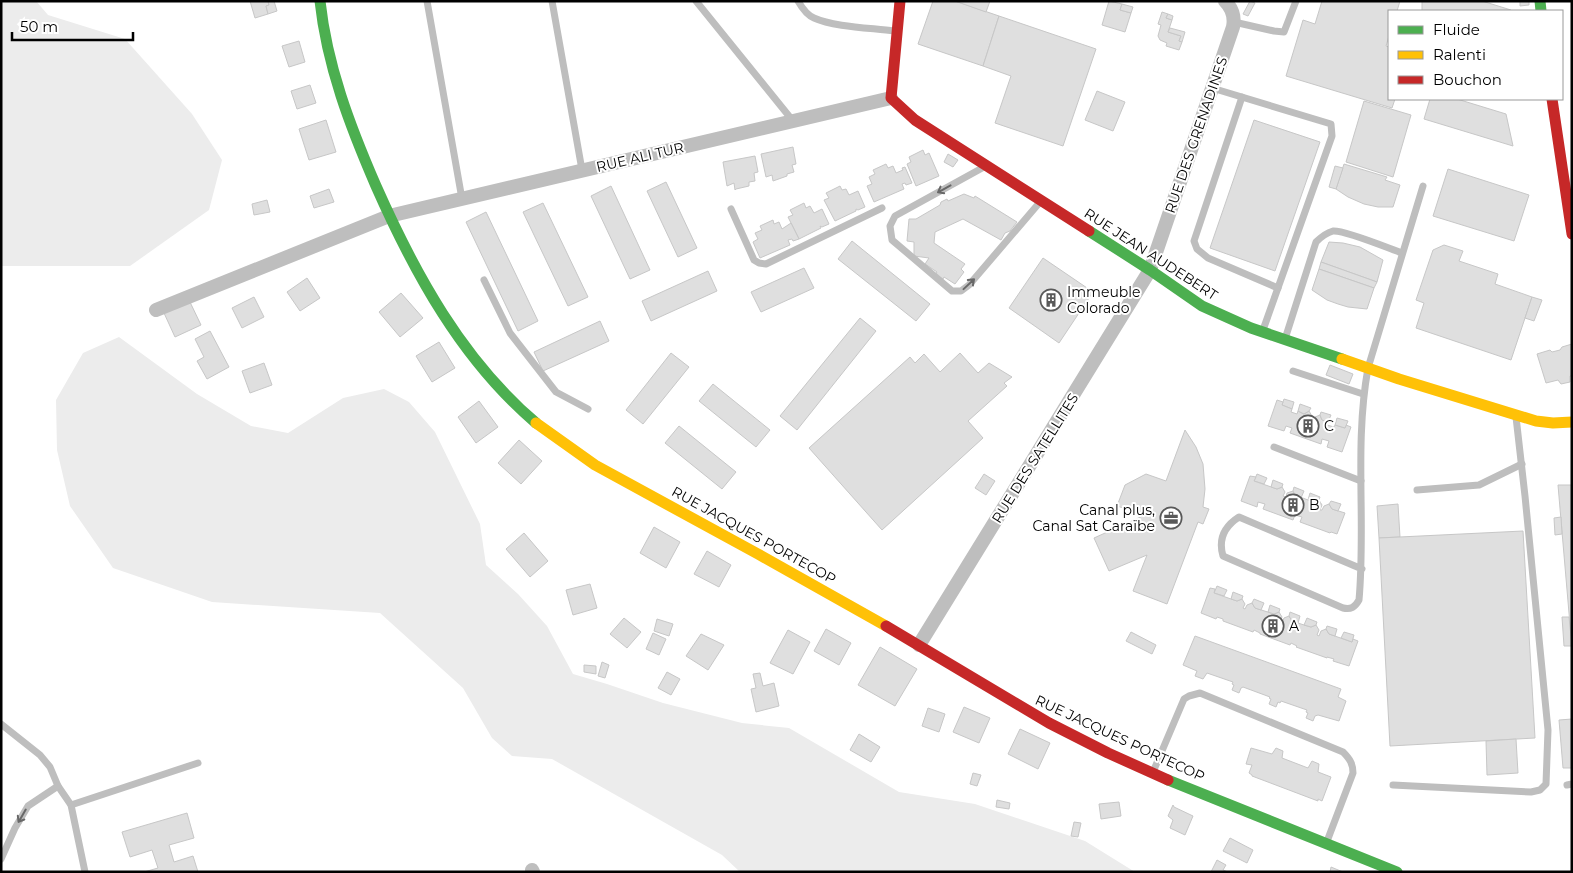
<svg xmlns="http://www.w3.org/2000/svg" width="1573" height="873" viewBox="0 0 1573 873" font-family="Montserrat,sans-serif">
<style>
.green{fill:#ececec}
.building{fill:#dfdfdf;stroke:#c7c7c7}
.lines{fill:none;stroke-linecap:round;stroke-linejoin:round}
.lane{stroke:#bebebe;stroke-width:7}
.street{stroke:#bebebe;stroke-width:14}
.fast{stroke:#4caf50;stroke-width:11}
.slow{stroke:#ffc107;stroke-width:11}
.jam{stroke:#c62828;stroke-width:11}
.oneway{stroke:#686868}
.labels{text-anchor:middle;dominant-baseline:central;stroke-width:4;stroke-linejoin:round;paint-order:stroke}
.street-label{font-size:14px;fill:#000;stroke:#fff}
.poi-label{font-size:14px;fill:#000;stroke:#fff;text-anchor:start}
</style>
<rect width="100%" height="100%" fill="#fff"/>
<g class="green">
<polygon points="1,1 36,1 48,15 125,39 192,114 222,160 209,210 130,266 1,266"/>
<polygon points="119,337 197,394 251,426 288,433 343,398 384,389 409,402 435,432 480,524 486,565 518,594 547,626 573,674 607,684 663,703 742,723 789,728 899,792 975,804 1085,841 1135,872 740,872 722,855 552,759 512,756 492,738 463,688 380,613 212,602 113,568 70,506 57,450 56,400 83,353"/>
</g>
<g class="building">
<polygon points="250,1 268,1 269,5 266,6 268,14 255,18"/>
<polygon points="268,1 274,1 277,11 268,14 266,6 269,5"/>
<polygon points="933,1 955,1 999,16 983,66 918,44"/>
<polygon points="955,1 990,1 986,12"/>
<polygon points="1109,1 1122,4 1120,10 1131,13 1125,32 1102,25"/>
<polygon points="1250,1 1255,3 1248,16 1243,14"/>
<polygon points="1322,1 1400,1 1397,11 1389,11 1389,36 1386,46 1389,47 1389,99 1395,99 1392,108 1286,76 1303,20 1315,24"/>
<polygon points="1422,1 1482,1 1511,10 1510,11 1422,11"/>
<polygon points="1520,1 1529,1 1529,5 1520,6"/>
<polygon points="1122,4 1133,7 1131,13 1120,10"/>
<polygon points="1162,12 1168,14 1166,18 1172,20 1168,32 1181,36 1179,41 1182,42 1179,50 1166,46 1167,43 1160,40 1158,36 1161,25 1158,24"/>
<polygon points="1168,14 1173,16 1172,20 1166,18"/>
<polygon points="999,16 1096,49 1063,146 995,123 1011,76 983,66"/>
<polygon points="1170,28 1185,32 1182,42 1179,41 1181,36 1168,32"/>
<polygon points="299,41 305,62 289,67 282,46"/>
<polygon points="310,85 316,103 297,109 291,91"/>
<polygon points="1097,91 1125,102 1113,131 1085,120"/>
<polygon points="1430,99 1457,99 1506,114 1513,146 1424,119"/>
<polygon points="1364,101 1411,115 1393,177 1346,162"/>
<polygon points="326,120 336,152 309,160 299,129"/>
<polygon points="1254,120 1320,142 1275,271 1210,248"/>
<polygon points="793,147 796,164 792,165 794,172 787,174 787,176 773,181 772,175 766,177 761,154"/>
<polygon points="923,150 925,155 929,153 939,176 916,186 907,164 911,162 909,157"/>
<polygon points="948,154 958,160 953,167 944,162"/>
<polygon points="755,156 758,172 754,173 755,181 749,182 749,186 736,189 735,190 734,183 727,186 723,162"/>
<polygon points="886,164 888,168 893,166 896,173 903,170 902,168 905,167 912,183 906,185 905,183 902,184 904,189 874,202 867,186 872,184 869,177 875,174 873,170"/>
<polygon points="1344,164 1387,177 1385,180 1400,185 1393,207 1378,207 1364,204 1348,197 1336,189"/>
<polygon points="1335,166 1343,168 1336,189 1329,187"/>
<polygon points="1448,169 1529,195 1514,241 1433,216"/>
<polygon points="666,182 697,248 678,257 647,191"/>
<polygon points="611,186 650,270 630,279 591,196"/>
<polygon points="840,186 842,190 846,189 849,195 858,191 865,207 858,210 856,209 856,211 835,221 824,200 829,198 826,193"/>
<polygon points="329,189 334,202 314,208 310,196"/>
<polygon points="964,194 974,198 975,196 1017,222 1010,231 1005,233 1001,240 963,219 935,232 934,243 965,264 961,269 964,272 955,284 944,277 943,279 935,275 937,272 925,264 929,258 914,256 914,242 907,241 909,219 916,219 940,205 941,202 947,199 948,201"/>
<polygon points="267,200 270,212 254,215 252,204"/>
<polygon points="543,203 588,297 568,306 523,212"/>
<polygon points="804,203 806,208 810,206 814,213 822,209 829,224 822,227 820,226 821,228 799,239 788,217 793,215 790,210"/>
<polygon points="486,212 538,321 518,331 466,222"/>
<polygon points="773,220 774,224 779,222 782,229 791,223 799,239 793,241 792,239 788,240 790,245 760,258 753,242 758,239 755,233 762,230 760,226"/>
<polygon points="852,241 930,304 916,321 838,259"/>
<polygon points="1329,242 1343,243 1360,247 1383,260 1377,282 1321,262"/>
<polygon points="1444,245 1463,251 1459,261 1498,274 1495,284 1532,297 1511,360 1416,328 1424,303 1416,300 1433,250"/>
<polygon points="1043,258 1093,292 1059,343 1009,308"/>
<polygon points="1321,262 1377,282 1374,288 1319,269"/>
<polygon points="804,268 814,288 761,312 751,292"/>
<polygon points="1319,269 1374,288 1367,309 1348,307 1338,304 1327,300 1312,290"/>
<polygon points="708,271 717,291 651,321 642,301"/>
<polygon points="307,278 320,298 300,311 287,292"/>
<polygon points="401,293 423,318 400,337 379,312"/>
<polygon points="254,297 264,317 242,328 232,308"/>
<polygon points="1532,297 1542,300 1534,321 1525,318"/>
<polygon points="189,300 201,325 175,337 164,313"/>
<polygon points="860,318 876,331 797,430 780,416"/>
<polygon points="600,321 609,341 543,371 534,352"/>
<polygon points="210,331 229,367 207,379 197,361 204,357 195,339"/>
<polygon points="439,342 455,368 432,382 416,356"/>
<polygon points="1572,344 1572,376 1570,376 1570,382 1561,384 1558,380 1546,383 1537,354 1550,350 1552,352 1560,350 1562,347"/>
<polygon points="671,353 689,367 643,424 626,410"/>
<polygon points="960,353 978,373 989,363 1012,377 1004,383 1007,386 968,421 983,438 882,530 809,448 910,357 915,363 924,354 940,372"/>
<polygon points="264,363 272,385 250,393 242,371"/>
<polygon points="1330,365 1353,374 1349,384 1326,375"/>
<polygon points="713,384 770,430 756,447 699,401"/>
<polygon points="1284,399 1294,402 1292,409 1282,405"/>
<polygon points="1277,400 1283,402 1282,405 1292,409 1291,412 1297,414 1298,411 1304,414 1309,411 1312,416 1310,421 1313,422 1315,417 1320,415 1322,420 1328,422 1327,425 1334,427 1335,425 1345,428 1346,425 1351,427 1342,452 1327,447 1329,441 1322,439 1321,444 1290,433 1292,428 1286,426 1284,431 1268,426"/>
<polygon points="479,401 498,427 476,443 458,417"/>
<polygon points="1300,404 1311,408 1309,411 1304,414 1298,411"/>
<polygon points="1321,412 1331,415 1328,422 1322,420 1320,415"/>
<polygon points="1337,418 1348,421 1345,428 1335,425"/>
<polygon points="679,426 736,472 722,489 665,443"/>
<polygon points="1185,430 1196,447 1203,464 1205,489 1203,507 1209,509 1203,524 1198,522 1167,604 1133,591 1147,555 1109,571 1094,538 1145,515 1117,506 1125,485 1146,474 1166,481"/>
<polygon points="519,440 542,461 521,484 498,463"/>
<polygon points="984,474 995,481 986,495 975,488"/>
<polygon points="1257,474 1267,478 1264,484 1254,481"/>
<polygon points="1250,476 1256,477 1254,481 1277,489 1282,487 1285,492 1283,496 1286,497 1287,493 1293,491 1295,495 1308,500 1314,502 1319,500 1322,505 1320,510 1322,510 1324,506 1329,504 1332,509 1345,513 1337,534 1331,532 1330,533 1300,522 1302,517 1295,515 1293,520 1263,509 1265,504 1258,502 1257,507 1241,501"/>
<polygon points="1273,480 1283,484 1282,487 1277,489 1271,487"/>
<polygon points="1558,485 1572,485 1572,648"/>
<polygon points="1294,487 1304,491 1301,498 1295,495 1293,491"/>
<polygon points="1310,493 1320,497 1319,500 1314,502 1308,500"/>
<polygon points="1331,501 1341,504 1338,511 1332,509 1329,504"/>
<polygon points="1398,504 1400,537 1379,538 1377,506"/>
<polygon points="1561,517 1562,534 1555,535 1554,518"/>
<polygon points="654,527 680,542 666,568 640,553"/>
<polygon points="1523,531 1535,738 1390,746 1379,538"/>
<polygon points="524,533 548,561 530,577 506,549"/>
<polygon points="707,551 731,565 719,587 694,574"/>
<polygon points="590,584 597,608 573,615 566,590"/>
<polygon points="1217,586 1227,590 1224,596 1214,593"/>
<polygon points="1210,588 1215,589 1214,593 1231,599 1237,601 1242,599 1245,604 1243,608 1245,609 1247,605 1252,603 1255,608 1274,614 1279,612 1282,617 1280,622 1282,623 1284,618 1289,616 1292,621 1304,625 1311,627 1316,625 1319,630 1317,635 1319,636 1321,631 1326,629 1329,634 1352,642 1353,639 1358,641 1349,666 1333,661 1334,659 1327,657 1327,658 1296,647 1297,646 1291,643 1290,645 1260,634 1260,633 1254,630 1253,632 1223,621 1223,619 1217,617 1216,619 1201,613"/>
<polygon points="1233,592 1243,596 1242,599 1237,601 1231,599"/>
<polygon points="1254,599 1264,603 1261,610 1255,608 1252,603"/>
<polygon points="1270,605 1280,609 1279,612 1274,614 1268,612"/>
<polygon points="1290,612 1300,616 1298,623 1292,621 1289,616"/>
<polygon points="1562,617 1569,617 1572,646 1564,646"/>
<polygon points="624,618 641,632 627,648 610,634"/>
<polygon points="1307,618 1317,622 1316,625 1311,627 1304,625"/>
<polygon points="657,619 673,624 669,636 654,631"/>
<polygon points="1327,626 1337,629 1335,636 1329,634 1326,629"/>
<polygon points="826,629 851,643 839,665 814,651"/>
<polygon points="788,630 810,642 793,674 770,663"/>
<polygon points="1131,632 1156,645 1152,654 1126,641"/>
<polygon points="1344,632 1354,635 1352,642 1341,638"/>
<polygon points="653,633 666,639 659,655 646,649"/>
<polygon points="701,634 724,645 708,670 686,656"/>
<polygon points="1195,636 1341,689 1338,697 1346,701 1339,721 1318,715 1315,716 1313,721 1306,718 1308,713 1306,712 1307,710 1281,701 1280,703 1278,702 1276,707 1269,704 1271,699 1269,698 1270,697 1243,687 1241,688 1239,693 1232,690 1234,685 1232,684 1233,682 1207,673 1203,679 1195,676 1197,671 1183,665"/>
<polygon points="880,647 917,669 895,706 858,685"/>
<polygon points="602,662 609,665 605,678 598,676"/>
<polygon points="584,665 596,666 596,674 584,672"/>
<polygon points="667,672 680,679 671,695 658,688"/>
<polygon points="760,673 763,686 774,683 779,706 756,712 751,689 756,688 753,674"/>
<polygon points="964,707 990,718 979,743 953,732"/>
<polygon points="928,708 945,714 939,732 922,726"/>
<polygon points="1572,719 1572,768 1563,768 1559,720"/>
<polygon points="1020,729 1050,743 1038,769 1008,754"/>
<polygon points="859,734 880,747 871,762 850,750"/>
<polygon points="1516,739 1518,773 1487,775 1486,741"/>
<polygon points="1251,748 1272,754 1276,748 1283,751 1282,758 1308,768 1312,761 1319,764 1318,772 1331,777 1322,801 1318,799 1318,801 1252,776 1252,775 1249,773 1252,765 1246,764"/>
<polygon points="973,773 981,775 977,786 970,784"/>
<polygon points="997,800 1010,803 1009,809 996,807"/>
<polygon points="1119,802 1121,816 1101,819 1099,804"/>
<polygon points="1173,805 1174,807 1193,816 1185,835 1170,828 1173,820 1168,816"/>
<polygon points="187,813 194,838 169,845 174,862 193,856 198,872 144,872 158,868 152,850 130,857 122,832"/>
<polygon points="1074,822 1081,823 1078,837 1071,836"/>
<polygon points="1230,838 1253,850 1247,863 1223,851"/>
<polygon points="1217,860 1226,865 1223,870 1228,872 1211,872"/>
<polygon points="1331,867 1343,872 1330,872"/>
</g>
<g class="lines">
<g class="lane">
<polyline points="427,1 462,199"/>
<polyline points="552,1 582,170"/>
<polyline points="696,1 793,121"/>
<path d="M798,1C802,8 807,15 814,18C834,27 872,28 894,31"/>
<polyline points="1234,22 1274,31 1284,32 1296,1"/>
<polyline points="1212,88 1331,124 1332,136 1263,330"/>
<polyline points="1242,97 1194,241 1197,249 1208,258 1278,288"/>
<polyline points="984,167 895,216 890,226 892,240 952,291 961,291 969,285 1040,202"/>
<polyline points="731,209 754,260 759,263 766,264 882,208"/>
<polyline points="484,280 510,333 556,392 588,409"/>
<path d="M1285,339L1316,242C1321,237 1326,233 1333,231C1345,230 1388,248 1402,253"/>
<polyline points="1293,371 1363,394"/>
<polyline points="1274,447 1361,481"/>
<polyline points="1417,490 1479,485 1522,464"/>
<path d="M1362,569L1239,517C1225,526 1218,539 1223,556L1343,608C1351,610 1355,607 1359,600C1366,523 1354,445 1368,368L1423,186"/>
<polyline points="1,724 40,755 50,767 58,786 71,805 85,872"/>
<path d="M1153,772L1184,699L1189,696L1200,693L1343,752C1350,759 1353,764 1353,773L1326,844"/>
<polyline points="1393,785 1531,792 1540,790 1546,784 1548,730 1525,496 1516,417"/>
<polyline points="1567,785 1572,784"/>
<polyline points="71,805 198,763"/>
<polyline points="1,859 15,828 28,806 58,786"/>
</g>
<g class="street">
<polyline points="156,310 389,216 891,98"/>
<path d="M919,645L1150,270L1233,27C1235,17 1232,8 1225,1"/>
<polyline points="532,870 533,872"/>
</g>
<g class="fast">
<path d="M320,1C327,66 350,126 376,186C415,274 462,360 536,423"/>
<polyline points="1540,1 1541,11"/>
<polyline points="1089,231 1150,270 1202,306 1251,328 1342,359"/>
<polyline points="1168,780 1397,872"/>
</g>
<g class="slow">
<polyline points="1342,359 1399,379 1536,421 1553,423 1572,422"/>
<polyline points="536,423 595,465 758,554 886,626"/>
</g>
<g class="jam">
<polyline points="900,1 891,98 915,120 1089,231"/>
<polyline points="1552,99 1572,234"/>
<polyline points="886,626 1049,723 1108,753 1168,780"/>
</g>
</g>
<defs><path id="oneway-shaft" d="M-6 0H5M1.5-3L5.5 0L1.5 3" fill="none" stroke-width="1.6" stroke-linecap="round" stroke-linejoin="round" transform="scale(1.25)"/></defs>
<g class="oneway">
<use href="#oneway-shaft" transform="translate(944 189) rotate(151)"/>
<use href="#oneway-shaft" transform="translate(969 284) rotate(-43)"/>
<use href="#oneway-shaft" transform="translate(22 816) rotate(120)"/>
</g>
<defs>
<g id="building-ring" transform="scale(1.125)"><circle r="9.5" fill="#fff" stroke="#595959" stroke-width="1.5"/><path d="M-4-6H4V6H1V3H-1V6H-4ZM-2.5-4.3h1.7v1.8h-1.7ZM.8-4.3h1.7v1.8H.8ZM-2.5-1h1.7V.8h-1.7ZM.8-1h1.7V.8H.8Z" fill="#595959"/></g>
<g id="office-ring" transform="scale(1.125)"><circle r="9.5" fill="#fff" stroke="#595959" stroke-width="1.5"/><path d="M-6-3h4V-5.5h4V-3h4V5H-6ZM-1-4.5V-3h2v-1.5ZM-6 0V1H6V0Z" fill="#595959"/></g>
</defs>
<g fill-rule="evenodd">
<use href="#building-ring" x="1051" y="300"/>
<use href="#building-ring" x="1308" y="426"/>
<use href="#building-ring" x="1293" y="505"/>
<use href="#office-ring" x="1171" y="518"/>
<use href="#building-ring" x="1273" y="626"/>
</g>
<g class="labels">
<g class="street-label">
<text transform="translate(1196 135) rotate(-71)">RUE DES GRENADINES</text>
<text transform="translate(640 157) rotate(-13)">RUE ALI TUR</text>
<text transform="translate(1151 254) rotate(33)">RUE JEAN AUDEBERT</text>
<text transform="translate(1035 458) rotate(-58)">RUE DES SATELLITES</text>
<text transform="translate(754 535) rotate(29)">RUE JACQUES PORTECOP</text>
<text transform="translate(1120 738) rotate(25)">RUE JACQUES PORTECOP</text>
</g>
<g class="poi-label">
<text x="1067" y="292">Immeuble<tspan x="1067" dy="16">Colorado</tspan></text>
<text x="1324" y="426">C</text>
<text x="1309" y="505">B</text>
<text x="1155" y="510" text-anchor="end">Canal plus,<tspan x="1155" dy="16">Canal Sat Caraïbe</tspan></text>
<text x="1289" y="626">A</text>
</g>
</g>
<rect width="1573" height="873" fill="none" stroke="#000000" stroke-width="5"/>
<rect x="1388" y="10" width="175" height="90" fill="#ffffff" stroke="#999999"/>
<rect x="1398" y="26" width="25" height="8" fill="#4caf50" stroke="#999999"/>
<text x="1433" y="35" font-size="15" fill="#000000">Fluide</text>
<rect x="1398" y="51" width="25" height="8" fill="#ffc107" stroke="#999999"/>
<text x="1433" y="60" font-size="15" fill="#000000">Ralenti</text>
<rect x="1398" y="76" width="25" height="8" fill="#c62828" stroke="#999999"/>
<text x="1433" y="85" font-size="15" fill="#000000">Bouchon</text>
<path d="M12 32v8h121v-8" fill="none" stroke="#000000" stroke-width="2.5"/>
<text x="20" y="32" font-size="15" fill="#000000" stroke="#ffffff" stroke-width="4" paint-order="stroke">50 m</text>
</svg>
